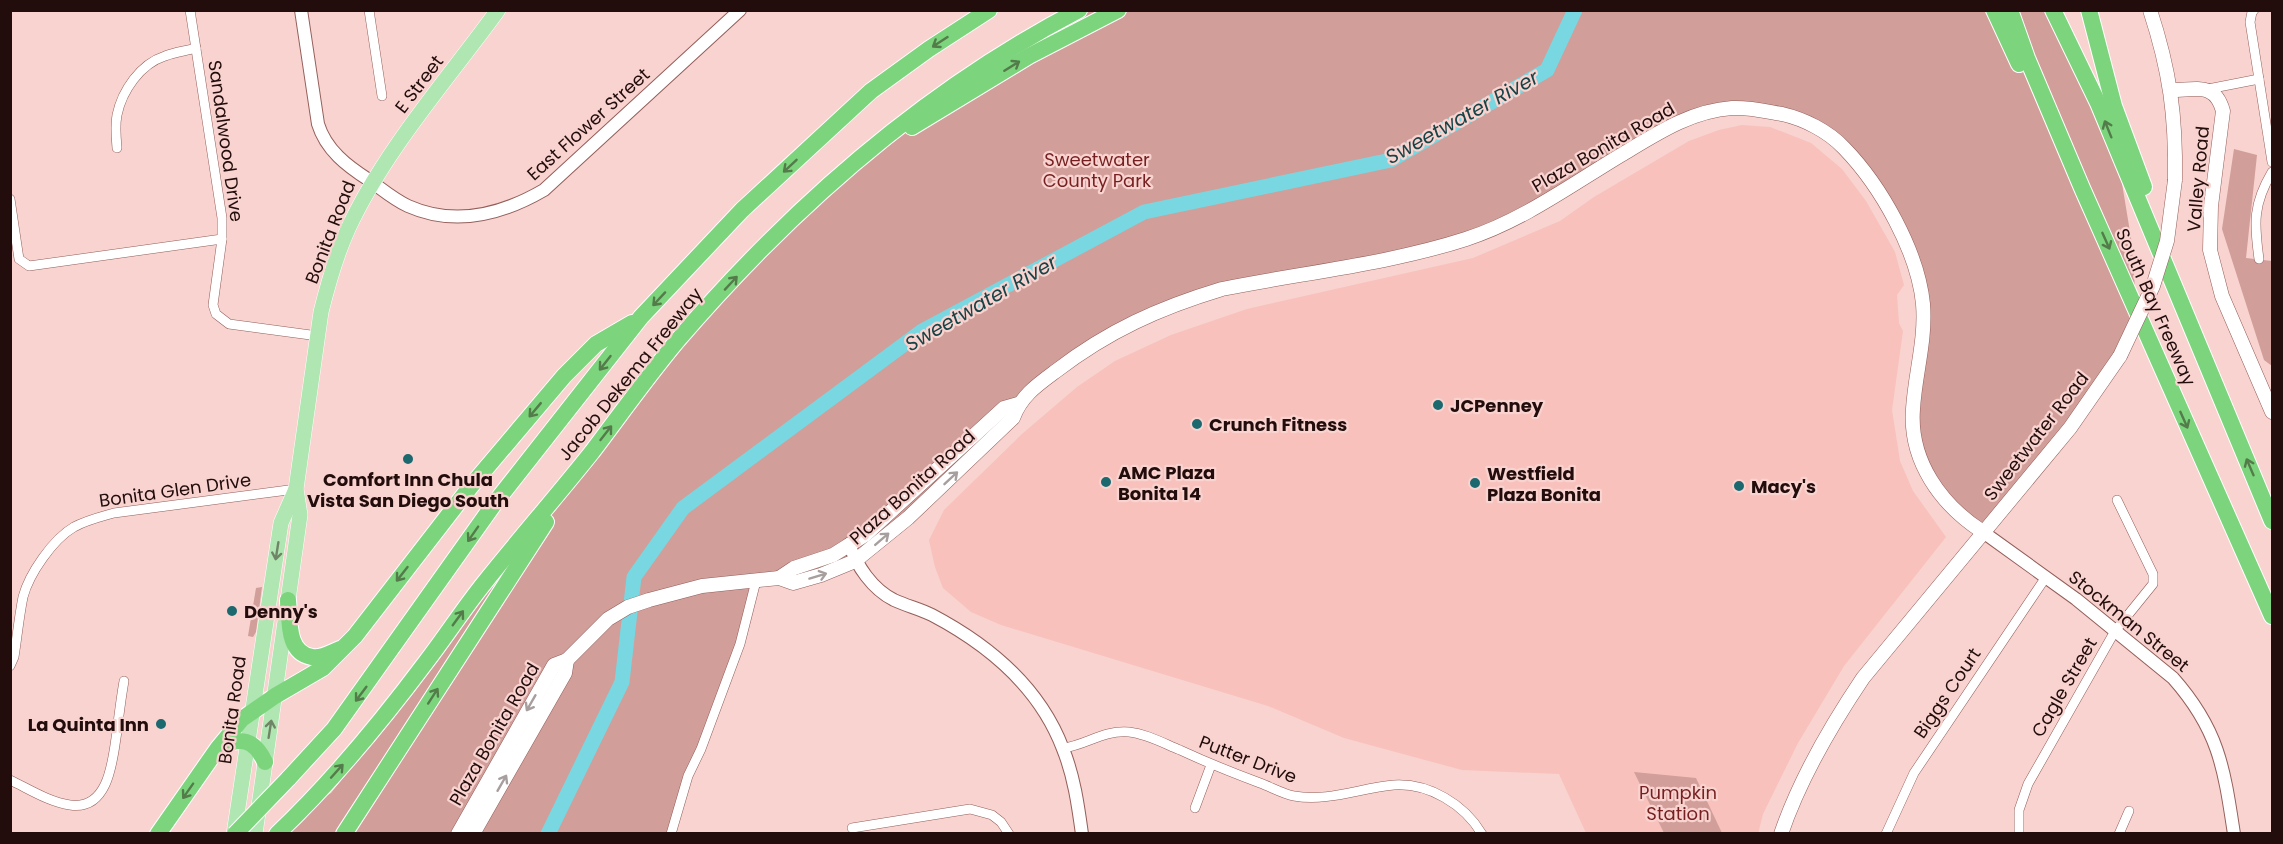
<svg xmlns="http://www.w3.org/2000/svg" width="2283" height="844" viewBox="0 0 2283 844" font-family="Poppins,sans-serif">
<style>
.built{fill:#f8c1bc}
.green{fill:#d19e9a}
.lines{fill:none;stroke-linecap:round;stroke-linejoin:round}
.river{stroke:#78d7e0;stroke-width:15}
.minor-casing{stroke:#935e5a;stroke-width:10}
.tertiary-casing{stroke:#935e5a;stroke-width:14}
.secondary-casing{stroke:#935e5a;stroke-width:15}
.primary-casing{stroke:#fff;stroke-width:16}
.motorway-casing{stroke:#fff;stroke-width:18}
.minor{stroke:#fff;stroke-width:9}
.tertiary{stroke:#fff;stroke-width:12}
.secondary{stroke:#fff;stroke-width:14}
.primary{stroke:#b0e6b1;stroke-width:15}
.motorway{stroke:#7cd57d;stroke-width:16}
.secondary-bridge-casing{stroke:#935e5a;stroke-width:15;stroke-linecap:butt}
.motorway-bridge-casing{stroke:#fff;stroke-width:18;stroke-linecap:butt}
.secondary-bridge{stroke:#fff;stroke-width:14}
.motorway-bridge{stroke:#7cd57d;stroke-width:16}
.oneway{stroke:#547b4a}
.oneway2{stroke:#a79e9e}
.oneway3{stroke:#708467}
.poi-dot{fill:#1b686f;stroke:#f8d3cf;stroke-width:2}
.labels{text-anchor:middle;dominant-baseline:central;stroke-width:4.5;stroke-linejoin:round;paint-order:stroke}
.street-label{font-size:18px;fill:#220d0c;stroke:#f8d3cf}
.park-label{font-size:18px;fill:#761f20;stroke:#f8d3cf}
.poi-label{font-size:18px;font-weight:bold;fill:#220d0c;stroke:#f8d3cf;text-anchor:start}
.water-label{font-size:20px;font-style:italic;fill:#174347;stroke:#f8d3cf}
</style>
<rect width="100%" height="100%" fill="#f8d3cf"/>
<polygon class="built" points="1742,125 1770,127 1811,143 1842,169 1866,201 1895,252 1904,285 1897,295 1899,323 1903,331 1892,410 1900,461 1913,491 1946,537 1844,666 1798,743 1763,814 1758,834 1586,833 1559,774 1462,770 1344,738 1268,706 1001,625 971,612 943,588 935,567 929,540 944,510 1022,434 1077,387 1115,361 1171,335 1247,309 1473,258 1560,221 1594,197 1689,141 1719,130"/>
<g class="green">
<path d="M1064,11H2059L2116,147L2132,244L2135,289L2131,327L2120,357L1983,532L1956,513L1916,445L1923,339L1906,242L1843,148L1782,113L1696,115L1482,233L1229,288L1086,349L863,549C823,570 797,578 752,581L740,645L671,833L282,834L298,814L331,793L430,669L488,587L676,343L855,162Z"/>
<polygon points="2234,149 2257,155 2246,258 2272,261 2272,366 2264,360 2222,229"/>
<polygon points="262,587 256,632 253,637 248,636 256,588"/>
<polygon points="1634,772 1696,778 1722,833 1664,833"/>
</g>
<g class="lines">
<polyline class="river" points="548,834 622,682 634,577 683,508 922,331 1144,212 1391,160 1547,70 1575,10"/>
<g class="minor-casing">
<g id="minor">
<polyline points="190,10 222,218 222,239 213,305 216,314 229,324 318,336"/>
<polyline points="369,10 382,96"/>
<polyline points="2254,10 2252,12 2250,22 2272,162"/>
<polyline points="2208,89 2259,79"/>
<path d="M117,148C116,137 115,125 117,115C122,91 140,64 165,56C175,52 186,51 196,48"/>
<polyline points="10,199 19,259 29,266 222,239"/>
<path d="M2259,259C2254,223 2253,204 2272,172"/>
<path d="M10,666L14,657C17,638 19,617 23,597C29,574 53,539 74,527C87,520 100,517 114,513L296,489"/>
<path d="M1063,748C1087,745 1102,730 1129,732C1147,734 1163,743 1180,750C1206,762 1233,773 1260,783C1271,787 1283,794 1294,796C1328,802 1360,788 1394,785C1429,783 1464,804 1482,834"/>
<path d="M10,780C29,789 49,802 70,805C110,811 113,757 117,731C119,715 121,698 124,681"/>
<polyline points="1195,808 1211,765"/>
<polyline points="852,828 970,809 992,815 1001,822 1009,834"/>
<polyline points="671,834 688,776 701,749 740,644 756,581"/>
<polyline points="1886,834 1914,773 2046,577"/>
<polyline points="2019,834 2019,810 2028,784 2115,631 2153,584 2153,574 2117,500"/>
<polyline points="2119,834 2129,811"/>
</g>
</g>
<g class="tertiary-casing">
<g id="tertiary">
<path d="M301,10L318,124C326,150 347,166 369,180C382,189 393,199 408,206C455,227 501,215 544,190L740,10"/>
<path d="M1983,532L2076,599L2173,678C2219,730 2224,768 2234,834"/>
<path d="M849,544C857,566 872,589 894,600C907,606 920,609 932,615C989,645 1040,688 1063,749C1074,776 1078,805 1082,834"/>
</g>
</g>
<g class="secondary-casing">
<g id="secondary">
<path d="M2150,10C2170,71 2176,116 2175,180"/>
<path d="M2171,90C2197,90 2215,82 2223,111L2211,206L2210,250L2222,296L2272,412"/>
<polyline points="779,578 794,568 833,555 865,535 1004,408 1018,404"/>
<path d="M458,834L554,665L567,660L608,619L628,607L649,600L702,586L779,578L793,583L821,575L855,561L908,518L1013,418C1021,396 1037,385 1056,371C1108,331 1159,308 1222,289C1301,273 1389,264 1466,239C1522,221 1571,185 1621,155C1656,134 1690,111 1732,108C1749,107 1765,111 1782,114C1804,119 1828,131 1844,148C1881,186 1918,252 1923,304C1926,340 1915,374 1913,409C1909,461 1941,505 1983,532"/>
<polyline points="473,834 565,673 567,660"/>
<path d="M1781,834C1800,778 1830,727 1863,678L2070,428L2120,356"/>
</g>
</g>
<g class="primary-casing">
<g id="primary">
<path d="M234,834L281,523L296,489L321,312C328,284 336,255 348,229C384,151 447,80 498,10"/>
<polyline points="255,834 300,515 296,489"/>
</g>
</g>
<g class="motorway-casing">
<g id="motorway">
<polyline points="1994,10 2019,64"/>
<polyline points="2010,10 2027,58 2082,188 2272,616"/>
<polyline points="2053,10 2098,103 2272,521"/>
<polyline points="2089,10 2114,106 2144,187"/>
<polyline points="912,127 1029,56 1118,10"/>
<path d="M288,600C290,619 286,653 312,657C321,659 332,652 340,649"/>
<path d="M219,748C241,736 254,739 265,762"/>
<polyline points="288,779 334,729 494,504 641,317 742,210 871,91 929,49 989,10"/>
<polyline points="158,834 218,748 242,719 275,696 323,668 355,636 471,486 564,376 596,344 632,323"/>
<path d="M277,834C332,782 381,722 426,662C446,636 464,608 485,582C520,538 557,496 592,452C620,415 647,377 677,341C790,209 924,91 1079,10"/>
<polyline points="344,834 546,522"/>
</g>
</g>
<use href="#minor" class="minor"/>
<use href="#tertiary" class="tertiary"/>
<use href="#secondary" class="secondary"/>
<use href="#primary" class="primary"/>
<use href="#motorway" class="motorway"/>
<g class="secondary-bridge-casing">
<polyline id="secondary-bridge" points="2120,356 2153,286 2167,241 2175,180"/>
</g>
<g class="motorway-bridge-casing">
<polyline id="motorway-bridge" points="235,834 288,779"/>
</g>
<use href="#secondary-bridge" class="secondary-bridge"/>
<use href="#motorway-bridge" class="motorway-bridge"/>
</g>
<defs><path id="oneway-shaft" d="M-6 0H5M1.5-3L5.5 0L1.5 3" fill="none" stroke-width="1.6" stroke-linecap="round" stroke-linejoin="round" transform="scale(1.5)"/></defs>
<g class="oneway">
<use href="#oneway-shaft" transform="translate(940 42) rotate(147)"/>
<use href="#oneway-shaft" transform="translate(1012 66) rotate(-32)"/>
<use href="#oneway-shaft" transform="translate(2108 129) rotate(-112)"/>
<use href="#oneway-shaft" transform="translate(790 166) rotate(137)"/>
<use href="#oneway-shaft" transform="translate(2106 241) rotate(66)"/>
<use href="#oneway-shaft" transform="translate(731 283) rotate(-47)"/>
<use href="#oneway-shaft" transform="translate(659 299) rotate(133)"/>
<use href="#oneway-shaft" transform="translate(605 363) rotate(128)"/>
<use href="#oneway-shaft" transform="translate(535 410) rotate(130)"/>
<use href="#oneway-shaft" transform="translate(2184 420) rotate(66)"/>
<use href="#oneway-shaft" transform="translate(606 433) rotate(-52)"/>
<use href="#oneway-shaft" transform="translate(2250 467) rotate(-113)"/>
<use href="#oneway-shaft" transform="translate(473 534) rotate(125)"/>
<use href="#oneway-shaft" transform="translate(402 574) rotate(128)"/>
<use href="#oneway-shaft" transform="translate(458 618) rotate(-54)"/>
<use href="#oneway-shaft" transform="translate(361 694) rotate(127)"/>
<use href="#oneway-shaft" transform="translate(433 696) rotate(-57)"/>
<use href="#oneway-shaft" transform="translate(337 771) rotate(-48)"/>
<use href="#oneway-shaft" transform="translate(188 791) rotate(125)"/>
</g>
<g class="oneway2">
<use href="#oneway-shaft" transform="translate(951 478) rotate(-43)"/>
<use href="#oneway-shaft" transform="translate(882 539) rotate(-41)"/>
<use href="#oneway-shaft" transform="translate(818 576) rotate(-17)"/>
<use href="#oneway-shaft" transform="translate(531 703) rotate(120)"/>
<use href="#oneway-shaft" transform="translate(502 783) rotate(-60)"/>
</g>
<g class="oneway3">
<use href="#oneway-shaft" transform="translate(277 551) rotate(99)"/>
<use href="#oneway-shaft" transform="translate(270 729) rotate(-81)"/>
</g>
<g class="poi-dot">
<circle cx="1438" cy="405" r="6"/>
<circle cx="1197" cy="424" r="6"/>
<circle cx="408" cy="459" r="6"/>
<circle cx="1106" cy="482" r="6"/>
<circle cx="1475" cy="483" r="6"/>
<circle cx="1739" cy="486" r="6"/>
<circle cx="232" cy="611" r="6"/>
<circle cx="161" cy="724" r="6"/>
</g>
<g class="labels">
<g class="street-label">
<text transform="translate(419 84) rotate(-53)">E Street</text>
<text transform="translate(588 124) rotate(-42)">East Flower Street</text>
<text transform="translate(226 141) rotate(82)">Sandalwood Drive</text>
<text transform="translate(1603 147) rotate(-30)">Plaza Bonita Road</text>
<text transform="translate(2198 179) rotate(-85)">Valley Road</text>
<text transform="translate(330 232) rotate(-69)">Bonita Road</text>
<text transform="translate(2156 307) rotate(66)">South Bay Freeway</text>
<text transform="translate(630 374) rotate(-51)">Jacob Dekema Freeway</text>
<text transform="translate(2036 436) rotate(-52)">Sweetwater Road</text>
<text transform="translate(912 487) rotate(-42)">Plaza Bonita Road</text>
<text transform="translate(175 490) rotate(-8)">Bonita Glen Drive</text>
<text transform="translate(2129 621) rotate(39)">Stockman Street</text>
<text transform="translate(2064 687) rotate(-60)">Cagle Street</text>
<text transform="translate(1947 693) rotate(-56)">Biggs Court</text>
<text transform="translate(232 710) rotate(-82)">Bonita Road</text>
<text transform="translate(494 734) rotate(-60)">Plaza Bonita Road</text>
<text transform="translate(1248 759) rotate(21)">Putter Drive</text>
</g>
<g class="park-label">
<text x="1097" y="159">Sweetwater<tspan x="1097" dy="21">County Park</tspan></text>
<text x="1678" y="792">Pumpkin<tspan x="1678" dy="21">Station</tspan></text>
</g>
<g class="poi-label">
<text x="1450" y="405">JCPenney</text>
<text x="1209" y="424">Crunch Fitness</text>
<text x="1118" y="472">AMC Plaza<tspan x="1118" dy="21">Bonita 14</tspan></text>
<text x="1487" y="473">Westfield<tspan x="1487" dy="21">Plaza Bonita</tspan></text>
<text x="408" y="479" text-anchor="middle">Comfort Inn Chula<tspan x="408" dy="21">Vista San Diego South</tspan></text>
<text x="1751" y="486">Macy's</text>
<text x="244" y="611">Denny's</text>
<text x="149" y="724" text-anchor="end">La Quinta Inn</text>
</g>
<g class="water-label">
<text transform="translate(1462 117) rotate(-29)">Sweetwater River</text>
<text transform="translate(981 303) rotate(-30)">Sweetwater River</text>
</g>
</g>
<rect width="2283" height="844" fill="none" stroke="#220d0c" stroke-width="24"/>
</svg>
